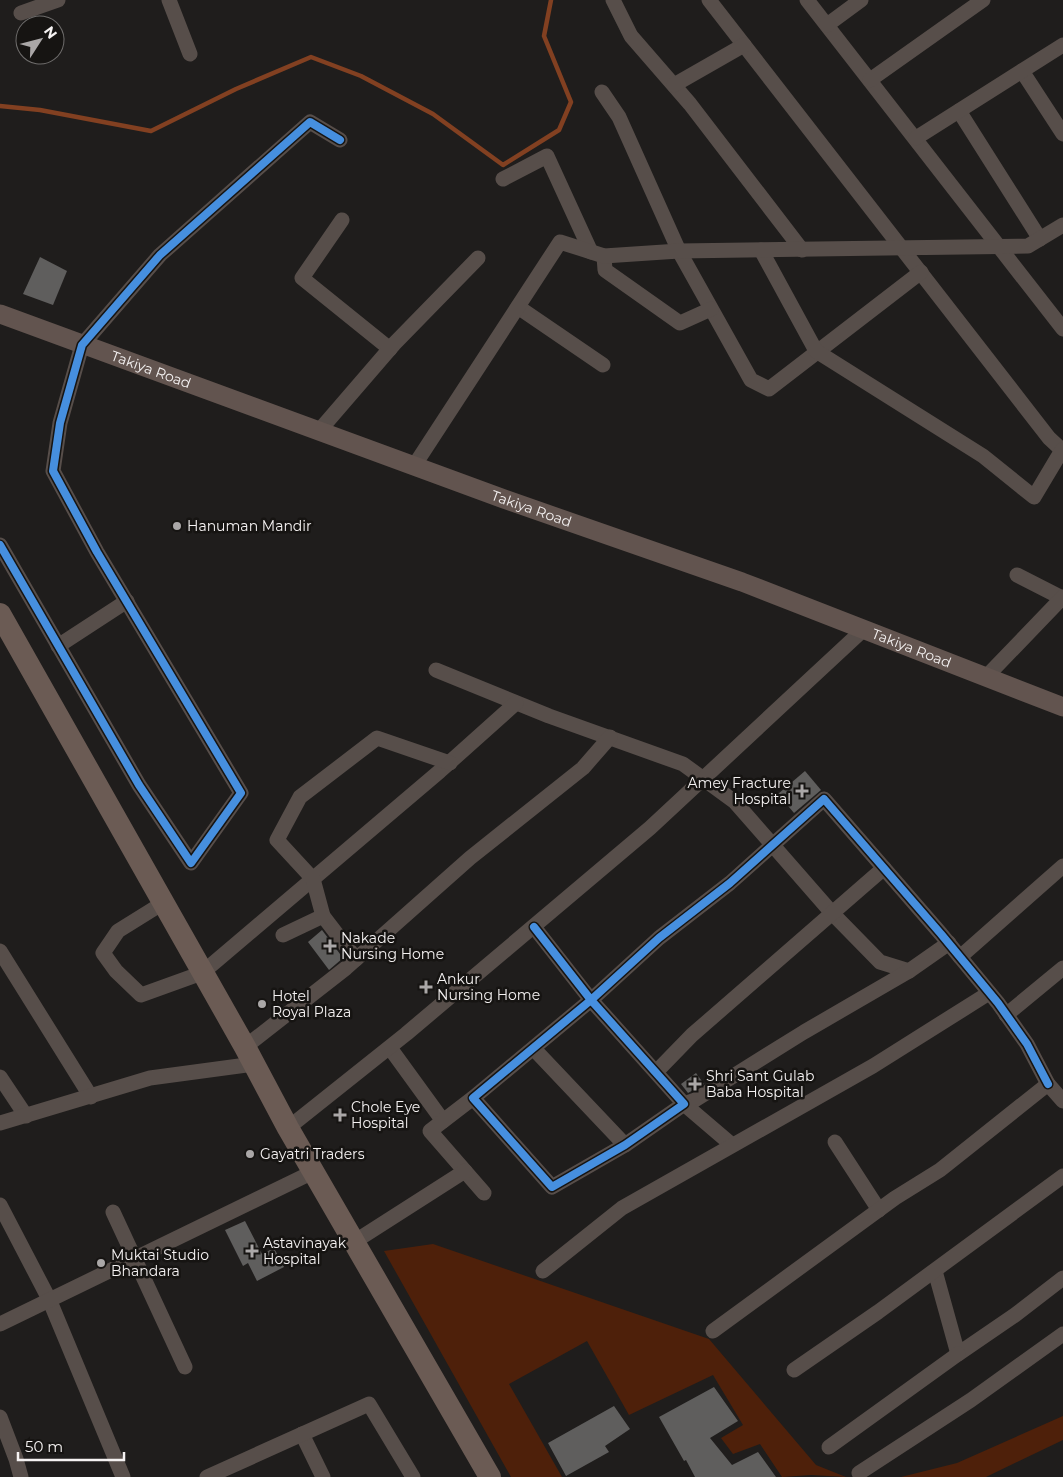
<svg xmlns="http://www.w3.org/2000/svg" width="1063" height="1477" viewBox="0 0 1063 1477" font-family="Montserrat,sans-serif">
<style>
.green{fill:#4e200a}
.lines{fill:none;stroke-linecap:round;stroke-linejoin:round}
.stream{stroke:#824021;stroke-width:4.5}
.building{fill:#5f5e5d}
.minor{stroke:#574e4a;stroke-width:15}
.major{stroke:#62544f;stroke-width:19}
.highway{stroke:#6b5b54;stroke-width:22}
.cycleway-casing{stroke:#161412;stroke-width:11}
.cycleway{stroke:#468fdf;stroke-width:8}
.poi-dot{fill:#aaa7a7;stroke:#161412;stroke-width:2}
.labels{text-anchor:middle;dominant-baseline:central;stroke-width:5;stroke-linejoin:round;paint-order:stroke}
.street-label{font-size:14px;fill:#f5f2f2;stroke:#161412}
.poi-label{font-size:14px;fill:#f5f2f2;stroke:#161412;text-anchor:start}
</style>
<rect width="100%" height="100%" fill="#1f1d1c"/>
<g class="green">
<polygon points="433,1244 709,1339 816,1465 846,1477 811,1475 782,1477 760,1444 733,1454 721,1438 743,1425 713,1375 629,1415 587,1341 509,1384 562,1477 511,1477 384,1251"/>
<polygon points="1063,1416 1063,1440 986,1477 901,1477 957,1463"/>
</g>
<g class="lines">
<polyline class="stream" points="0,106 40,110 151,131 236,89 311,57 361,76 433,114 503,165 559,130 571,102 544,36 551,0"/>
</g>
<g class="building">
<polygon points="40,257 67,271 53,305 23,294"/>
<polygon points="805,771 821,790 794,813 778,794"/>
<polygon points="322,930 343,958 329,970 308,942"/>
<polygon points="696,1073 704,1084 688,1093 681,1084"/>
<polygon points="245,1221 262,1254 274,1248 284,1267 257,1281 248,1263 243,1266 225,1230"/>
<polygon points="714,1387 738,1421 710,1438 732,1465 758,1452 776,1477 695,1477 686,1460 684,1461 659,1417"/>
<polygon points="614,1406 630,1429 605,1446 609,1452 566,1476 548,1443"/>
</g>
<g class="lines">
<g class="minor">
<polyline points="169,0 190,54"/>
<polyline points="613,0 631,36 690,104 802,250"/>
<polyline points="709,0 1049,438 1063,451"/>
<polyline points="807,0 1063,329"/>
<polyline points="21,13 58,0"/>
<polyline points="827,25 861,0"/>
<polyline points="1022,71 1063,134"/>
<polyline points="870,80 983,0"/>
<polyline points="674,85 744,45"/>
<polyline points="602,92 619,117 679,251 751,380 769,389 921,272"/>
<polyline points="959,111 1040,239"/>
<polyline points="916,138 1063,45"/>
<polyline points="503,179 547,156 591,252"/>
<polyline points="342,220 302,278 390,349"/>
<polyline points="761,250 816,351 983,456 1034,497 1062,450"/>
<polyline points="604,256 605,270 680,323 711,309"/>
<polyline points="518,307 603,365"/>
<polyline points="319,431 394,344 478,258"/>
<polyline points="414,466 560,242 604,256 679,251 1028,246 1063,225"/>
<polyline points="0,545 139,785 191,863 241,793 97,552 53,471 60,423 82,345 160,255 310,122 340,140"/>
<polyline points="1017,575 1062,598"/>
<polyline points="58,646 127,601"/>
<polyline points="436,670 549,716 683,764 735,802 832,913 880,962 909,971"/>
<polyline points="986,677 1063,597"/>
<polyline points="163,903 118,931 103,953 116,971 141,995 202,973 440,771 516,703"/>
<polyline points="323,916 356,959"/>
<polyline points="534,927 591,1000 473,1098 552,1187 625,1145 684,1104 591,1000 659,938 730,883 824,799 941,934 998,1003 1027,1044 1048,1084"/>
<polyline points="283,935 323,916 313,879 277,840 300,797 377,738 450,763"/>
<polyline points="0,951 91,1097"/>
<polyline points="960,957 1063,866"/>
<polyline points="1006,1015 1063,968"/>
<polyline points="245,1047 346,968 470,858 583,768 610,737"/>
<polyline points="390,1048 443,1121"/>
<polyline points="534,1049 625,1145"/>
<polyline points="657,1071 692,1035 884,868"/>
<polyline points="0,1077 26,1116"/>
<polyline points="473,1098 430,1131 484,1193"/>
<polyline points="684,1104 695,1100 804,1032 909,971 949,943"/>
<polyline points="684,1104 732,1145"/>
<polyline points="0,1123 150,1078 254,1064"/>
<polyline points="288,1128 406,1034 650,828 864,629"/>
<polyline points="835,1142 879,1210"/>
<polyline points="0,1205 49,1299 123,1477"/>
<polyline points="113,1212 185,1367"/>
<polyline points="354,1242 465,1171"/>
<polyline points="543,1271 622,1208 873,1066 989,993"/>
<polyline points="935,1271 958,1354 1015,1315 1063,1278"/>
<polyline points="0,1324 313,1172"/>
<polyline points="713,1331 895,1198 940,1170 1048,1084 1063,1101"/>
<polyline points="794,1370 878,1312 1063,1176"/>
<polyline points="0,1417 16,1459 21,1477"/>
<polyline points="302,1434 323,1477"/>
<polyline points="829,1447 958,1354"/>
<polyline points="859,1473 971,1400 1063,1334"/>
<polyline points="207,1477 369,1404 413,1477"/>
</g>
<path class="major" id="s1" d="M0,314L504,499L742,582L1063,707"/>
<polyline class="highway" points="0,614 245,1047 288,1128 490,1477"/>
<g class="cycleway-casing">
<g id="cycleway">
<polyline points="0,545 139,785 191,863 241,793 97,552 53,471 60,423 82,345 160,255 310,122 340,140"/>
<polyline points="534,927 591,1000 473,1098 552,1187 625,1145 684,1104 591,1000 659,938 730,883 824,799 941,934 998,1003 1027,1044 1048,1084"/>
</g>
</g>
<use href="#cycleway" class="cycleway"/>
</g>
<g class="poi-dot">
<circle cx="177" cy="526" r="5"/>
<path d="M799.5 783.5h5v5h5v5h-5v5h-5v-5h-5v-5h5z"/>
<path d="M327.5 938.5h5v5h5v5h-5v5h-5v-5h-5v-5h5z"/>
<path d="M423.5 979.5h5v5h5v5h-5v5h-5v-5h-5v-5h5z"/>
<circle cx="262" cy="1004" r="5"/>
<path d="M692.5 1076.5h5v5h5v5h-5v5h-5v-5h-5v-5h5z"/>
<path d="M337.5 1107.5h5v5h5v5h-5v5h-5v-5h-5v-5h5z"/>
<circle cx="250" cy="1154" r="5"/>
<path d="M249.5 1243.5h5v5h5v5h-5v5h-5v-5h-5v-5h5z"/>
<circle cx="101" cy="1263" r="5"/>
</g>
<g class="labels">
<g class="street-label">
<text stroke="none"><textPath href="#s1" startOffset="161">Takiya Road</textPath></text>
<text stroke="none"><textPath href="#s1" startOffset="566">Takiya Road</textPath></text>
<text stroke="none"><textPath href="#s1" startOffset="971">Takiya Road</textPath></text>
</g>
<g class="poi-label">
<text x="187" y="526">Hanuman Mandir</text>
<text x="791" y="783" text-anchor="end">Amey Fracture<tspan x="791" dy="16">Hospital</tspan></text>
<text x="341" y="938">Nakade<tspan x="341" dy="16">Nursing Home</tspan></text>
<text x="437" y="979">Ankur<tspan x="437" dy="16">Nursing Home</tspan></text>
<text x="272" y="996">Hotel<tspan x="272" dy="16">Royal Plaza</tspan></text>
<text x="706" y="1076">Shri Sant Gulab<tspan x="706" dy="16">Baba Hospital</tspan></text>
<text x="351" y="1107">Chole Eye<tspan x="351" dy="16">Hospital</tspan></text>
<text x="260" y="1154">Gayatri Traders</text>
<text x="263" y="1243">Astavinayak<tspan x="263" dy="16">Hospital</tspan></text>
<text x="111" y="1255">Muktai Studio<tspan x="111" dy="16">Bhandara</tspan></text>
</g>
</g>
<g transform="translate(40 40) rotate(54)"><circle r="24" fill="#161412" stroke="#6f6d6c"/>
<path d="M0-4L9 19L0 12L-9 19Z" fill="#aaa7a7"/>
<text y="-8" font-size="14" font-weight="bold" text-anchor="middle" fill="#f5f2f2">N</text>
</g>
<path d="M18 1452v8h106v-8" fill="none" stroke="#f5f2f2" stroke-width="2.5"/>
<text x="25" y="1452" font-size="15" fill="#f5f2f2" stroke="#161412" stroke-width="4" paint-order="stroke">50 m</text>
</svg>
